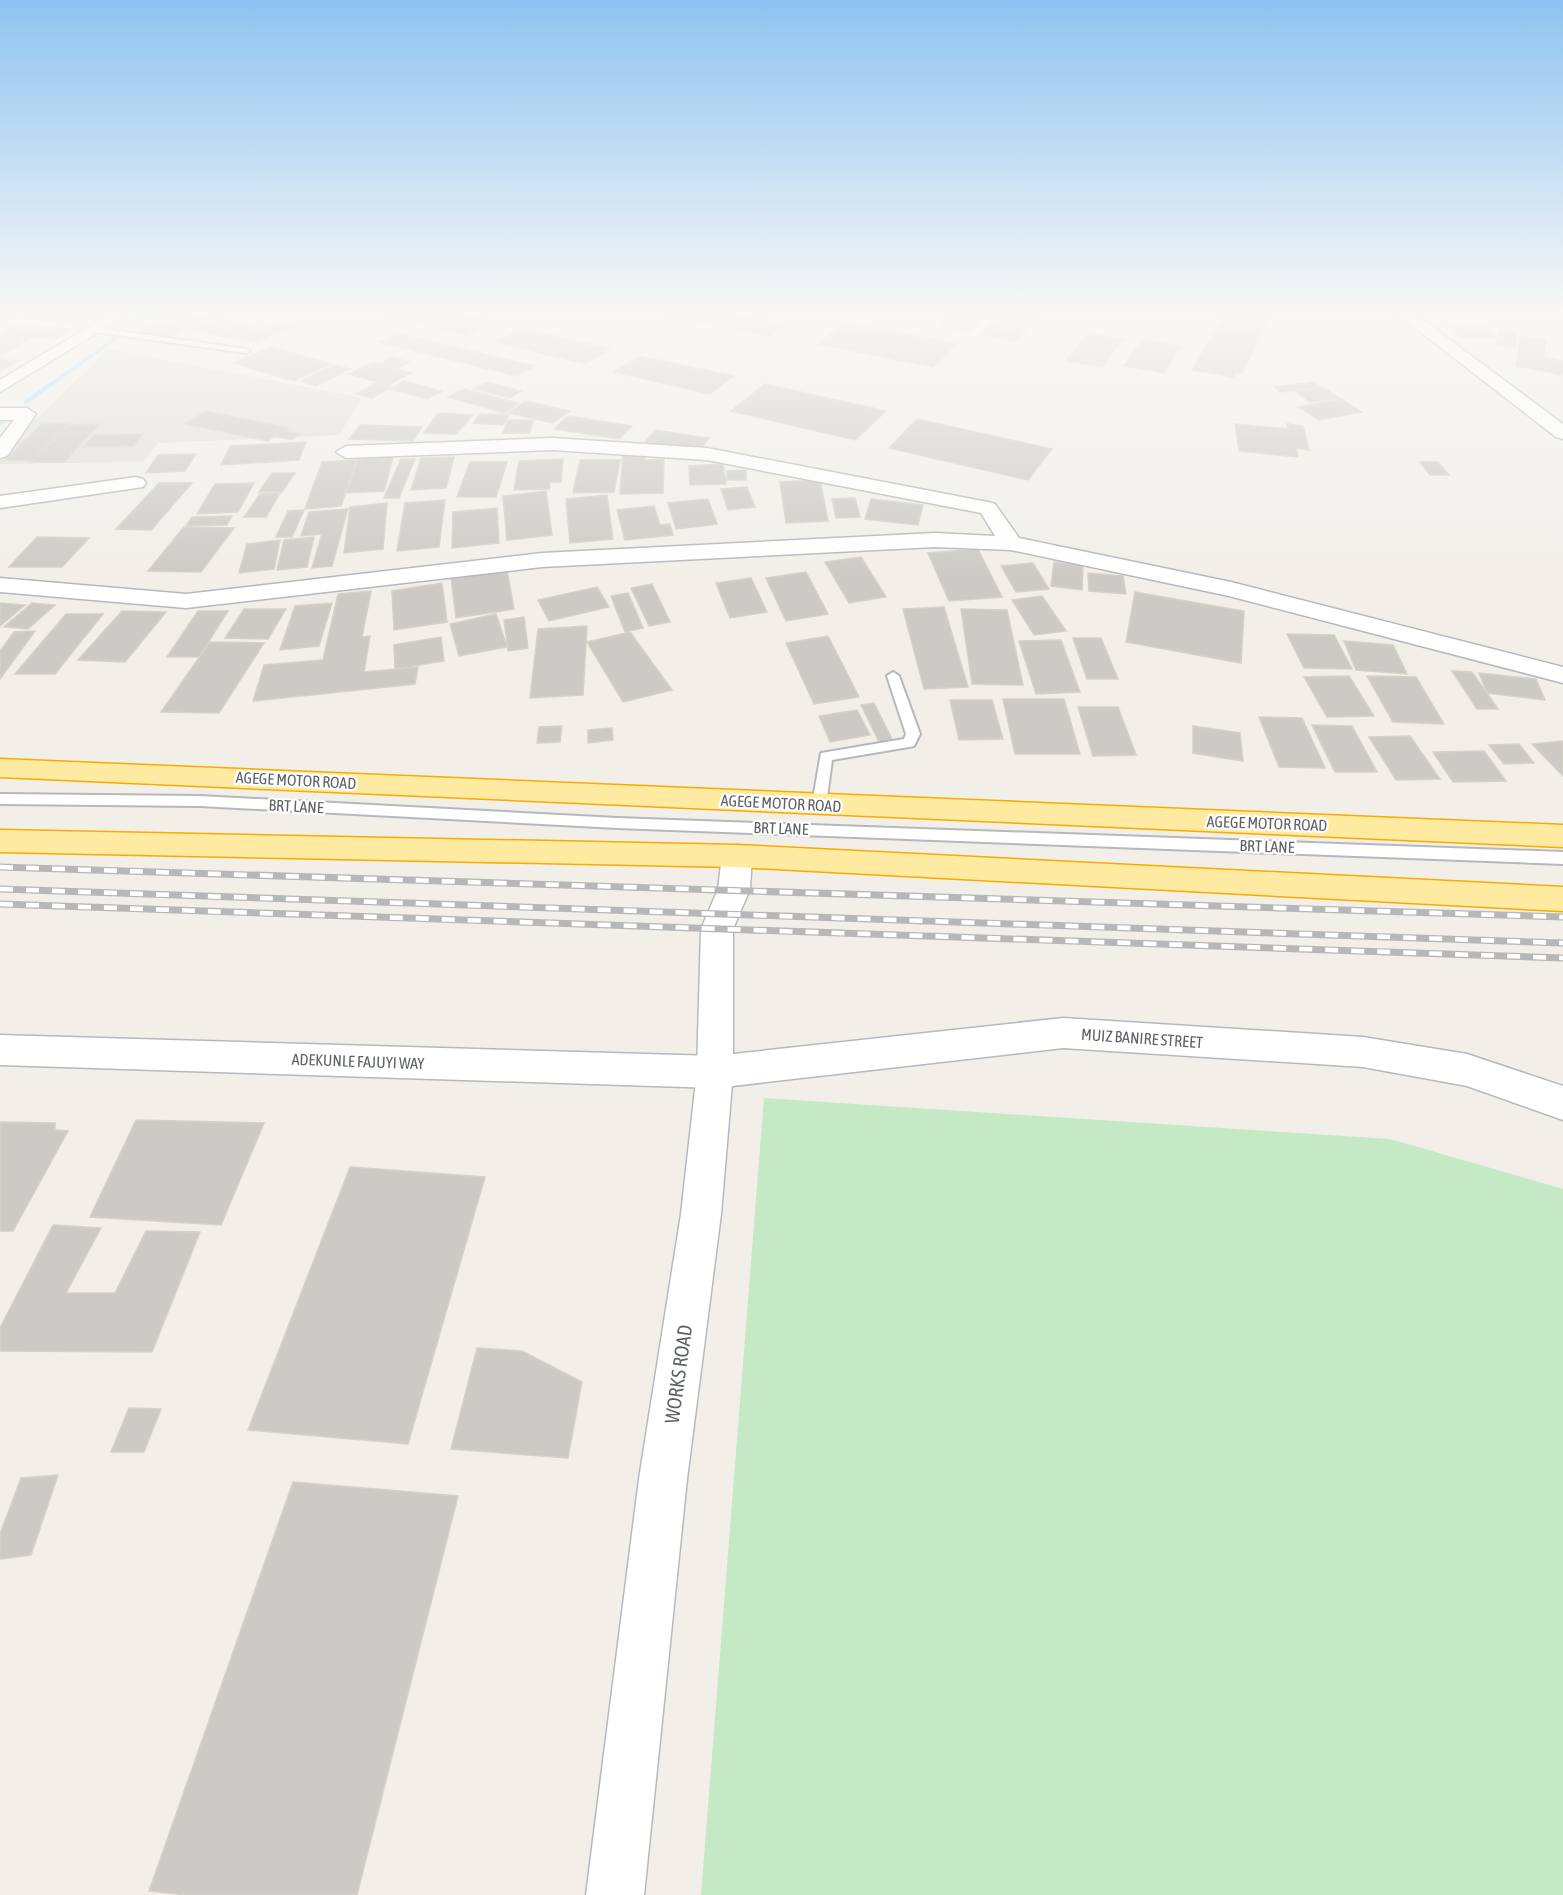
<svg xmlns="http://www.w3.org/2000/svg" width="1563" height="1895" viewBox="0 0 1563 1895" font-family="'Asap Condensed',sans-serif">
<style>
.education{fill:#e1ded6}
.green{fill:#c5e8c5}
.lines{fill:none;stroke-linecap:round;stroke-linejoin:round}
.stream{fill:#aadaff;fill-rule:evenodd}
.building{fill:#cccac5;stroke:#d6d1c6;stroke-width:1.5}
.service-casing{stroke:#b5b8bc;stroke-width:4}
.minor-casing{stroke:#b5b8bc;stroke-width:3}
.tertiary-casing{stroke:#b5b8bc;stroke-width:3}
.secondary-casing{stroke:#b6babf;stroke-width:3}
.trunk-casing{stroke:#f9ab00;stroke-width:3}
.service{fill:#fff;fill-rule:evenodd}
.minor{fill:#fff;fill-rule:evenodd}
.tertiary{fill:#fff;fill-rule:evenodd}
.secondary{fill:#fff;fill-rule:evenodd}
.trunk{fill:#feeaa1;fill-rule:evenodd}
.rail-casing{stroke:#b6b7b8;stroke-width:7}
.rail{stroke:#fff;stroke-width:4.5;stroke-dasharray:13;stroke-linecap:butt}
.labels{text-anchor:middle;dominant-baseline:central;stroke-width:4.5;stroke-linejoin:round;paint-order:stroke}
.street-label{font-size:16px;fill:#5f6368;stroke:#fff}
.near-street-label{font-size:20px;fill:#5f6368;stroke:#fff}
</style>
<rect width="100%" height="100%" fill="#f1efe8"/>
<polygon class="education" points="109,349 362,398 339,435 158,443 143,462 0,464 0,454"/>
<polygon class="green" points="764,1098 1390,1139 1563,1189 1563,1895 701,1895"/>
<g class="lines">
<g class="stream">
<polygon points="148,313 153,313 143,322 139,322 139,320"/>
<polygon points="116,336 118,339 28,403 24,403 24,401"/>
<polygon points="7,414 12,415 0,426 0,421"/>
</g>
</g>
<g class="building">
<polygon points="0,313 23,313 9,320 0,319"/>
<polygon points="36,313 97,313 74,324 25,318"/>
<polygon points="163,313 185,313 209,318 191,326 152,317"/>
<polygon points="397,313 456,313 494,321 466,335 388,317"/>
<polygon points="664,313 729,313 786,323 769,336 660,315"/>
<polygon points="954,313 989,313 969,332 939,326"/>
<polygon points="1003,313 1042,313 1015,341 981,334"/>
<polygon points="1225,313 1272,313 1242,373 1236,372 1233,377 1192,370"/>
<polygon points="218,318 258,328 232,339 192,329"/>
<polygon points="280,320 297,325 280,332 264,327"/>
<polygon points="160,322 188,329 168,338 139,331"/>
<polygon points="845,322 957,344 933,367 818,344"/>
<polygon points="15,325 72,329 56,339 0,335"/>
<polygon points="1450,327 1485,327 1496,337 1461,337"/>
<polygon points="263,328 279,332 255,342 239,338"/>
<polygon points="523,328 610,349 585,364 496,342"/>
<polygon points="1499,330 1517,333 1515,348 1496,345"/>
<polygon points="397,333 534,366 517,376 379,342"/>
<polygon points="1088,333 1123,339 1102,367 1066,361"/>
<polygon points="4,336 30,338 19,344 0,342 0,338"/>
<polygon points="1520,336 1546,340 1544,357 1563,361 1563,375 1516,366"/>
<polygon points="1143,339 1181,346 1164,373 1124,366"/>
<polygon points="0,343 20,345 3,354 0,354"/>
<polygon points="271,347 331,364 294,381 233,363"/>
<polygon points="639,356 734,376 710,394 614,372"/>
<polygon points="392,357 410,362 399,368 381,363"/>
<polygon points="0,359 19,361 0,371"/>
<polygon points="373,362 411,373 388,385 349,374"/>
<polygon points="335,365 350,369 316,386 301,381"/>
<polygon points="404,381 442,391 428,399 390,389"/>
<polygon points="486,382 522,391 510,398 474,389"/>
<polygon points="1314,382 1321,387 1281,392 1275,387"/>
<polygon points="375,383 391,387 372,398 356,394"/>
<polygon points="765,384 886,411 855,440 731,411"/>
<polygon points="1324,388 1339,398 1310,402 1295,391"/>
<polygon points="464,389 519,403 504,413 448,397"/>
<polygon points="1341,399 1362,412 1319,420 1298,407"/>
<polygon points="526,401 570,411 552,423 508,413"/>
<polygon points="206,411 289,428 284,431 300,434 291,440 275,436 268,441 184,424"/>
<polygon points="438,413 473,415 456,434 424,433"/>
<polygon points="480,414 509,415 503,425 473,423"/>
<polygon points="568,416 632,426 619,439 554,429"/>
<polygon points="917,419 1052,449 1028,480 889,448"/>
<polygon points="508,420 534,420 529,433 503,433"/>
<polygon points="42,424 69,424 33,460 5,460"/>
<polygon points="100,424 64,462 31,462 69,425"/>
<polygon points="1235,424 1289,429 1287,424 1303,426 1309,450 1296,448 1298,457 1239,451"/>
<polygon points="360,425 422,427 413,441 349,439"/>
<polygon points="655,430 709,438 700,450 645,442"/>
<polygon points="143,434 133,446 83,447 94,435"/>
<polygon points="306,442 299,460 221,465 230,446"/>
<polygon points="623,453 645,453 644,460 664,459 663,493 620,494"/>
<polygon points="196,454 185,471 146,473 158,455"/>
<polygon points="393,457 384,491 346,493 358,459"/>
<polygon points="454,457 446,488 411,490 421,458"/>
<polygon points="401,459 415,459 399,498 384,498"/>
<polygon points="563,459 561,482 550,482 549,489 514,490 519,461"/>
<polygon points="356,460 341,506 305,509 322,462"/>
<polygon points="580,460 620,460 614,492 573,493"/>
<polygon points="470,462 507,462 496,497 457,497"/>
<polygon points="1420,462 1438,462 1449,475 1430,475"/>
<polygon points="723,464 726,484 690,485 689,466"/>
<polygon points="746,470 746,480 727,480 727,471"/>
<polygon points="272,473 295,473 282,492 259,492"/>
<polygon points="820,480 828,521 786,523 780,482"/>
<polygon points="159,483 192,483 151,530 116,529"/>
<polygon points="254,483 238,512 197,514 215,484"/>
<polygon points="747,487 755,507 728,510 721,489"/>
<polygon points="546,491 552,535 507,540 503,496"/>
<polygon points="280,493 266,517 244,517 260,494"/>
<polygon points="607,495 613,539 570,543 566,499"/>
<polygon points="855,498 860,517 836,518 832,499"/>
<polygon points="708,499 717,524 676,529 668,503"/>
<polygon points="871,499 923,505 918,525 865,519"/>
<polygon points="445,500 439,547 397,551 405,503"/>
<polygon points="387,503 383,549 344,553 350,507"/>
<polygon points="654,506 660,525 670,524 673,535 625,540 617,510"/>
<polygon points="497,508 499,543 452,548 453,512"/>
<polygon points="348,509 332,566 312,568 322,534 301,536 309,512"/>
<polygon points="304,510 292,537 276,537 288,511"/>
<polygon points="232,516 227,525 186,526 192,517"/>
<polygon points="184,527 234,528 201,572 148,571"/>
<polygon points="37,537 89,538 62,567 9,567"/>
<polygon points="314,537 307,567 277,570 284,540"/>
<polygon points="280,540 274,569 239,573 247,544"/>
<polygon points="978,549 1002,597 949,601 928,553"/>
<polygon points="861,557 886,597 849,603 825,562"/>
<polygon points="1054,562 1083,566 1082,590 1051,586"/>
<polygon points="1033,563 1049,589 1016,592 1001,566"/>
<polygon points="507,570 514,609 456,618 451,578"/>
<polygon points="806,572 828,614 786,621 766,578"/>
<polygon points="1088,573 1123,576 1126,594 1089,591"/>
<polygon points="751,578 767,612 730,618 716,583"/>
<polygon points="442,583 447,622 394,630 392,591"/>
<polygon points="652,584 670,622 649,626 631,588"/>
<polygon points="597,587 609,607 549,621 538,600"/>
<polygon points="371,591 362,637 370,636 364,672 418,667 415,684 253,701 264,665 323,660 338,594"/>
<polygon points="1135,592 1244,611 1241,663 1126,642"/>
<polygon points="628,593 643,628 625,632 611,596"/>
<polygon points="1042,596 1066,631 1034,635 1012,600"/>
<polygon points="0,603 25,605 0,626"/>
<polygon points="32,603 55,605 28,629 4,627"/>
<polygon points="332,603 319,646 280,650 295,606"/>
<polygon points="944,607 968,687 924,689 903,609"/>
<polygon points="244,609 286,609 268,639 225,638"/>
<polygon points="961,609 1007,610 1023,685 972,684"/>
<polygon points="122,611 166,612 125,662 78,660"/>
<polygon points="198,611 228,611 199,657 167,657"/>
<polygon points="66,614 103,614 55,674 15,674"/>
<polygon points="496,614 507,647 459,656 450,624"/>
<polygon points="524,617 528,648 508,651 504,620"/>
<polygon points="587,626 583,695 530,698 538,629"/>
<polygon points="35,631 0,679 0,651 14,632"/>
<polygon points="630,632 672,690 623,702 587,642"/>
<polygon points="1287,634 1334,635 1352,669 1304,668"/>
<polygon points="828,636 859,697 814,704 786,643"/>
<polygon points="441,637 444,661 395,669 394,645"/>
<polygon points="1073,638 1101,638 1118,679 1087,679"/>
<polygon points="1061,640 1080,692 1036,694 1019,641"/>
<polygon points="1344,641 1393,645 1407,674 1356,670"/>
<polygon points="210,642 264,643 219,713 161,712"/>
<polygon points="1452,671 1472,672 1498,709 1477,709"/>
<polygon points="1479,673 1536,679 1545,700 1487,693"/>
<polygon points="1349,676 1374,716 1327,717 1304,677"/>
<polygon points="1367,676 1416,677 1444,724 1393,722"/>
<polygon points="1003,699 1064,699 1080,754 1015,754"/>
<polygon points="950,700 992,700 1003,739 959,740"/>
<polygon points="874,703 892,739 879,742 861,705"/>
<polygon points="1078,707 1118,707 1136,755 1093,756"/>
<polygon points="857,710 870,735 830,742 819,716"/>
<polygon points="1259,717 1302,718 1325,768 1279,767"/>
<polygon points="1312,725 1352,726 1377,772 1335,772"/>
<polygon points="562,726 560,742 537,743 539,727"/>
<polygon points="1193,726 1240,733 1243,761 1193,753"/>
<polygon points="612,728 613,740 588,743 588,730"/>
<polygon points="1410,736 1440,779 1396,780 1369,737"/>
<polygon points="1563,741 1563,776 1532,744"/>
<polygon points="1519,744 1534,763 1504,764 1489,745"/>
<polygon points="1484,751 1506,781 1453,782 1433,752"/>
<polygon points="136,1120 264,1123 221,1225 90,1217"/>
<polygon points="0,1122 55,1123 55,1130 68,1131 13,1231 0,1231"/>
<polygon points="350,1167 485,1177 408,1444 248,1430"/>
<polygon points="53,1225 101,1228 66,1293 115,1293 146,1231 200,1232 152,1352 0,1351 0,1328"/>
<polygon points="477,1348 522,1351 582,1382 568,1458 451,1449"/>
<polygon points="129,1408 161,1409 144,1452 111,1452"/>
<polygon points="58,1475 31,1555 0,1559 0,1534 21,1478"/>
<polygon points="293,1482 458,1496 357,1895 187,1895 149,1891"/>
</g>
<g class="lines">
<g class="service-casing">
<g id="service">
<polygon points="98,328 246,349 250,351 246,353 95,332"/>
<polygon points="893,672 899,676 920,734 914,746 909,747 832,760 826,805 819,810 814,809 812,805 821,753 904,739 906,734 887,676"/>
<polygon points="0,794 200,796 617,818 1563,852 1563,864 617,828 200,806 0,804"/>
</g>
</g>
<g class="minor-casing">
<g id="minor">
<polygon points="112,313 130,313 0,392 0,380"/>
<polygon points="0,408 27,408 36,414 7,456 0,458 0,438 14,420 0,420"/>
<polygon points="552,438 707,448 988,502 995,504 1019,538 1231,582 1563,667 1563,683 1229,596 1011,550 935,547 542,567 186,608 0,592 0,578 186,594 542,553 935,533 995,536 981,513 707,460 552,450 346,458 336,452 346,446"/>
<polygon points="136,477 143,479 146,483 143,487 0,508 0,496"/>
<polygon points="1063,1018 1363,1037 1467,1054 1563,1086 1563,1120 1467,1086 1363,1067 1063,1048 715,1088 702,1083 697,1072 702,1061 715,1056"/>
</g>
</g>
<g class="tertiary-casing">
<g id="tertiary">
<polygon points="1396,313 1414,313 1563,424 1563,439 1556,437"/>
<polygon points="0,1035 715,1056 728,1061 733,1072 728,1083 715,1088 0,1065"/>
</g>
</g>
<g class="secondary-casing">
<polygon id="secondary" points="737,845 748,848 752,856 750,889 733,929 733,1072 721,1214 687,1479 644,1895 586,1895 639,1479 681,1214 697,1072 701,929 718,889 722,856 726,848"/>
</g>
<g class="trunk-casing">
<g id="trunk">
<polygon points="0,759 1563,825 1563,847 0,777"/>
<polygon points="0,830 737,845 1563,887 1563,911 737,867 0,852"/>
</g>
</g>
<use href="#service" class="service"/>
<use href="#minor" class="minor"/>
<use href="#tertiary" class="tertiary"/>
<use href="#secondary" class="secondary"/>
<use href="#trunk" class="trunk"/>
<g class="rail-casing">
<g id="rail">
<polyline points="0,867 1563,917"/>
<polyline points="0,889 1563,943"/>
<polyline points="0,904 1563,958"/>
</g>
</g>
<use href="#rail" class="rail"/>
</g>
<linearGradient id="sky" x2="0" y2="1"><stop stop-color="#8fc3f1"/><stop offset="0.54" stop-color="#f9f8f5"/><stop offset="1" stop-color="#f9f8f5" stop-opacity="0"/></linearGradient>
<rect width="1563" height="578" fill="url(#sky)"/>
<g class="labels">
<g class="street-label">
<text transform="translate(296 780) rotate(3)">AGEGE MOTOR ROAD</text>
<text transform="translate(781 803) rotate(3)">AGEGE MOTOR ROAD</text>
<text transform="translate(296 806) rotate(3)">BRT LANE</text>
<text transform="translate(1267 823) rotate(2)">AGEGE MOTOR ROAD</text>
<text transform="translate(781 828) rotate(2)">BRT LANE</text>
<text transform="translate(1267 846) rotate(2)">BRT LANE</text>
<text transform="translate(1142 1038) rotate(4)">MUIZ BANIRE STREET</text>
<text transform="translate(358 1061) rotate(2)">ADEKUNLE FAJUYI WAY</text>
</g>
<g class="near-street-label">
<text transform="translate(678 1374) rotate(-82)">WORKS ROAD</text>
</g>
</g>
</svg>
